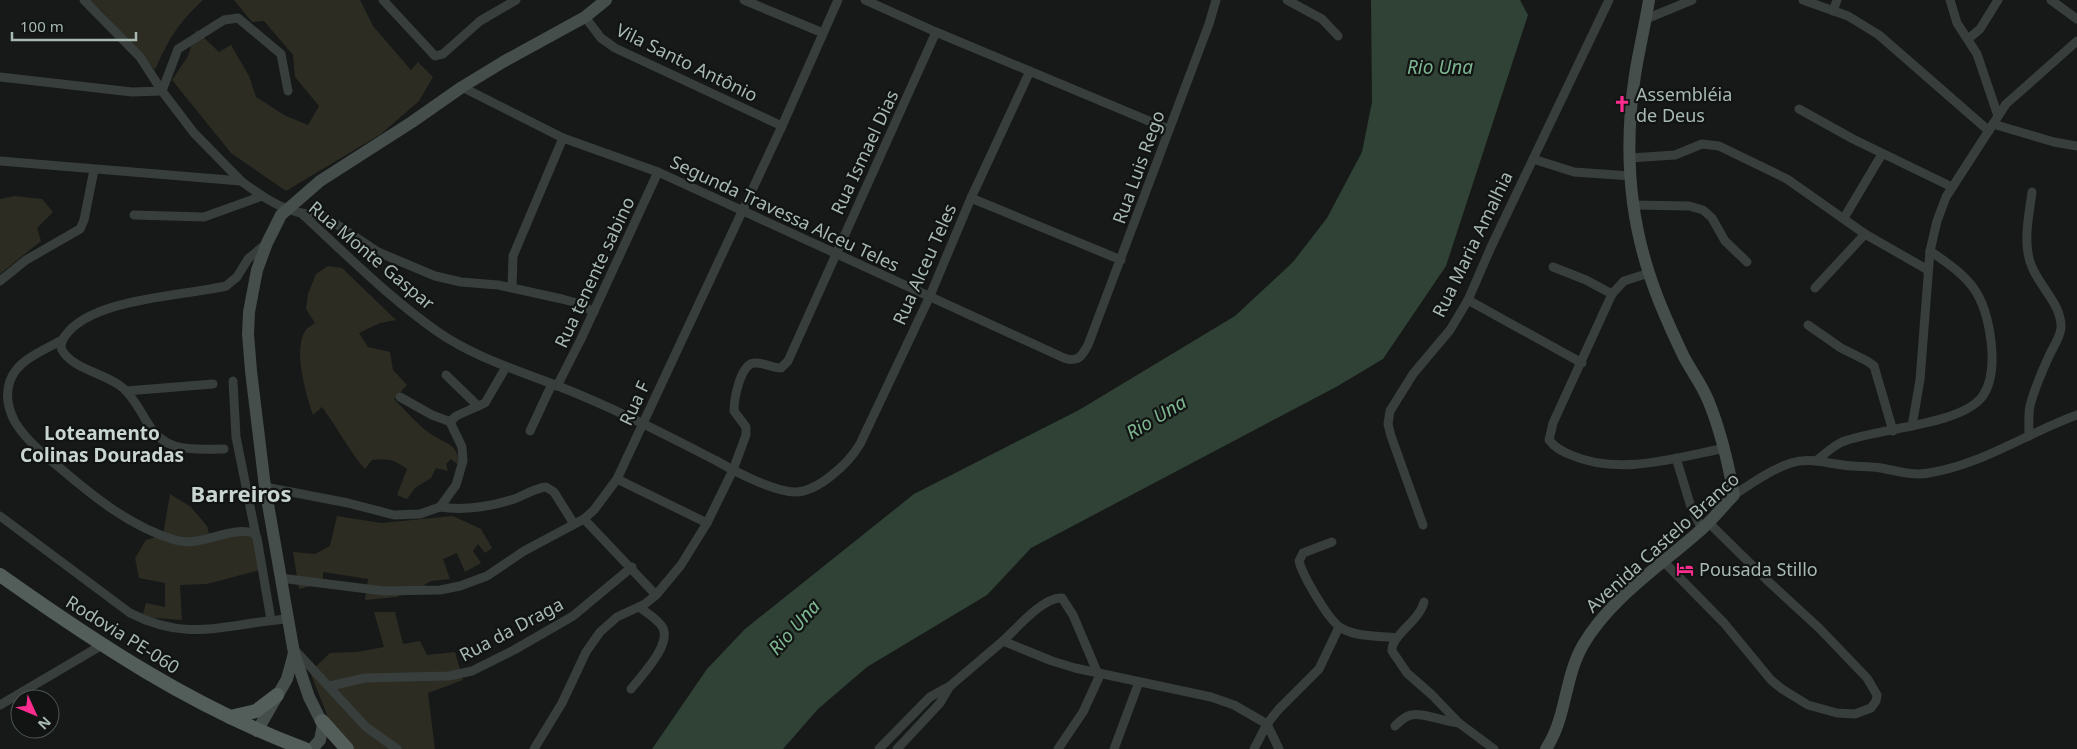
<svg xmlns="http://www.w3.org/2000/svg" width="2077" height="749" viewBox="0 0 2077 749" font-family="'Noto Sans',sans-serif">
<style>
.green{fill:#2c2c22}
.water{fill:#2f4235}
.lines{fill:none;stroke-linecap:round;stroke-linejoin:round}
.street{stroke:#373e3c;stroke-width:9}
.secondary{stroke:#454e4b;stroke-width:12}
.primary{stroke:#535d5a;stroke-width:14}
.labels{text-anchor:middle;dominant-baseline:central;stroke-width:4.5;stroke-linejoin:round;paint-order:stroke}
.street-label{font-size:18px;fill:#a8b9b2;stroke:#111413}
.poi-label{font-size:18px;fill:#a8b9b2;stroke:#111413;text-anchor:start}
.water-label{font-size:19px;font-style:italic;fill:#7db690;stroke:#111413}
.neighbourhood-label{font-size:19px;font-weight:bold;fill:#c9d5d0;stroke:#111413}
.district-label{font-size:22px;font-weight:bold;fill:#c9d5d0;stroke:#111413}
</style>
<rect width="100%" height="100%" fill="#161918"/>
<g class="green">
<path d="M89,0H203C178,23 168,40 155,70L101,10Z"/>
<polygon points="234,0 360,0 373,26 411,70 418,62 433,77 419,101 381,134 286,191 231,153 172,80 188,56 196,30 219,52 231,45 249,76 256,97 286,116 308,125 319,106 295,77 293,55 264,21 252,22"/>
<polygon points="15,196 42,199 53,212 37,228 41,241 0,274 0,199"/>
<path d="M328,266L342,268L396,320L380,323L359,333L368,347L390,352L393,370L407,385L394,399C405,410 416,423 428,432C445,445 458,441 460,467L451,459L446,464L448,471L436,468L431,478L415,488L407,499L397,495L407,469C392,459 391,459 372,460L365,469C349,451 337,427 322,407L313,415C306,394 293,351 305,331C307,328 312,325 315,323L306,309L308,294L316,274Z"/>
<polygon points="170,494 191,507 207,526 211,541 231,536 253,535 260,570 207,584 180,585 182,620 142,617 146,603 165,607 165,583 139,578 135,558 146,540 163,535"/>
<polygon points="337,516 381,523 453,516 481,529 492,548 485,553 478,544 473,551 481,563 465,572 457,553 443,559 450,579 431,581 414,591 396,597 365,600 368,579 323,572 323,583 299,589 293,552 315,554 330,546"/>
<polygon points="374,612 395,612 403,644 420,641 427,655 455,652 463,680 428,693 435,749 353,749 331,725 310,672 330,653 357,652 384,647"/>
</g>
<polygon class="water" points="1371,0 1520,0 1528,15 1446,266 1383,359 1336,387 1031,548 987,595 867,667 818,709 783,749 652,749 707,669 745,629 914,494 1079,410 1235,316 1293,262 1327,218 1362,152 1372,102"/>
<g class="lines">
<g class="street">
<polyline points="84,0 140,57 162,91 194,133 241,181"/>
<polyline points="383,0 435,56 443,54 480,21 516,0"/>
<polyline points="744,0 823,33"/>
<polyline points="865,0 936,32 1168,129"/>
<polyline points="1287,0 1322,19 1338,36"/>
<polyline points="1803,0 1848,16 1879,35 1989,131"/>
<polyline points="1950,0 1957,23 1977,54 1998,116"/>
<polyline points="2051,0 2077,19"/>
<polyline points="1833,11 1837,0"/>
<polyline points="585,17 601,38 615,48 782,126"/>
<polyline points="1646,19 1692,0"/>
<polyline points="1968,39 1980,29 1998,0"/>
<polyline points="0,77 132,92 162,91 178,49 224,20 238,18 281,54 288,91"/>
<path d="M462,87L563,138L658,172L1064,358C1078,363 1082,356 1088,345L1209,24L1216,0"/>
<polyline points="1799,109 1853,139 1952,187"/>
<polyline points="1993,124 2054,142 2077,146"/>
<polyline points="1630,158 1675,155 1702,144 1719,146 1787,179 1865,234 1928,270"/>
<polyline points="1533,159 1574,172 1631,176"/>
<path d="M0,161L241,181C260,195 278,208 301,213C346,254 388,297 438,332C474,357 517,370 558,386C612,407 664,434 715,460C734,471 774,492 795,492C818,492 849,463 860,444L929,298L971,198L1030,71"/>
<polyline points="971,198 1121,260"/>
<polyline points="1632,205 1689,206 1703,210 1712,218 1725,241 1747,262"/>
<polyline points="301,213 324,216 378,252 435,276 461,282 498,285 562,299 577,303 594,312"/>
<polyline points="134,215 204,217 262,196"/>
<polyline points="1844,218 1882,154"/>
<polyline points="1553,267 1586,280 1612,294 1624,281 1649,273"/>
<polyline points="0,281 26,260 80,229 84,220 94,170"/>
<polyline points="512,288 513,256 563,138"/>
<polyline points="1815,288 1865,234"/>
<path d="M1612,294L1553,423L1549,440C1555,448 1562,451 1571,455C1619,476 1676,458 1725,448"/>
<polyline points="1468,300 1582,363"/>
<polyline points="1808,325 1841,348 1867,361 1874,366 1893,431"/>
<path d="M62,340C44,350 17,360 10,381C5,395 8,409 15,422C26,440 43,454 60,468C94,497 131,527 175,540C202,548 227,526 254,533L257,538L271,620"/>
<polyline points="446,375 478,406"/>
<polyline points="233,381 236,437 256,536"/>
<polyline points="557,386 581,339 658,172"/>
<polyline points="126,391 213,384"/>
<polyline points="400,397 432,415 451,422"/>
<polyline points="1912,426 1920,380 1930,251 1937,221 1946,197 2006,104 2077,41"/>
<polyline points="530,431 552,384"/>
<path d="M2029,436C2029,427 2028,415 2030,406C2034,389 2042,372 2049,356C2053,347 2060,338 2061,328C2062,305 2040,287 2032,267C2022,244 2029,216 2032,192"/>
<path d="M224,449C192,449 165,454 147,422C140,410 133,397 123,388C107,374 72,369 62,350C60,345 62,340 65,336C91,298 184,296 226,286L237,277L248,259L267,243"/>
<polyline points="1676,458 1691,507 1702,529"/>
<path d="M1817,460C1825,454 1833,446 1842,442C1876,428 1959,426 1982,397C1993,382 1993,358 1991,341C1985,292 1970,278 1930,251"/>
<polyline points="617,479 707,523"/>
<polyline points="265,487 348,503 394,515 420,514 440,507 456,485 463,461 462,447 451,424 452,420 456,416 485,403 506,367"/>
<path d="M1734,495C1752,483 1770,470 1791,463C1809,457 1824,463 1843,465C1855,467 1868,466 1881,468C1896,471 1914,476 1929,473C1983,464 2027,433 2077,415"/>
<path d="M440,507C465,511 494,506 517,498C526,494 536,488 546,487L554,492L574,524"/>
<path d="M0,516L130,613C191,644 226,623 288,619"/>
<polyline points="584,519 656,595"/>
<polyline points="1423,525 1391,436 1388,424 1390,411 1413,374 1450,330 1468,300 1491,247 1609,0"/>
<path d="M1332,542L1303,553L1299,561C1302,574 1330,624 1343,629C1358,637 1380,636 1397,638"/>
<polyline points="1664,562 1724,623 1771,680 1782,689 1808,705 1837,713 1855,714 1871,708 1876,701 1877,695 1867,678 1819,628 1769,582 1709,523"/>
<polyline points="280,578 384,591 440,590 460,586 487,576 524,551 584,519 594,510 617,479 782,126 838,0"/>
<path d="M1424,602C1419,622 1391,635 1392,651L1407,673L1432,695L1459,723L1494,749"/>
<path d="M1003,641C1016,629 1044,596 1062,598L1073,615L1098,674"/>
<polyline points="294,649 366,727 397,749"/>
<polyline points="330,686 365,678 449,676 472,671 514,650 573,616 632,567"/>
<path d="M631,689C641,676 671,646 663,628C658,619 647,613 639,607"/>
<polyline points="0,705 102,645"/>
<path d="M1395,726C1399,722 1405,716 1411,715C1421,712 1446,722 1459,723"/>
<path d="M534,749L562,703L586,652L600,632L617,617L645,604L656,595L681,565L707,523L733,470L746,435V427L734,411C734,399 740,365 754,363C763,362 772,368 781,368L788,361L936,32"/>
<polyline points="879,749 930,697 950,686 1003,641 1052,661 1075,668 1211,697 1234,705 1267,724 1279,749"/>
<polyline points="897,749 940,703 950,686"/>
<polyline points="1058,749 1083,712 1100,675"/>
<polyline points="1114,749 1139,682"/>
<polyline points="1254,749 1267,724 1278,710 1319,669 1339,627"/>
</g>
<g class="secondary">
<polyline points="257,731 287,679 294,653"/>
<polyline points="312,749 320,740 323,725 309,697 294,653 265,487 251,371 248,334 249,312 257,270 267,243 281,215 320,181 412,122 462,87 503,62 585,17 606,0"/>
<path d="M1546,749C1567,717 1564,678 1583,645C1610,598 1663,564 1703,528C1714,518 1724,505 1734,495C1728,462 1721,431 1708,400C1702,385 1692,372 1684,357C1671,330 1658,302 1649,273C1628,209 1625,141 1635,75C1639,50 1645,25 1649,0"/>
</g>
<g class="primary">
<path d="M0,575C96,643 194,708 305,749"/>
<polyline points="230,717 256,711 277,695"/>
<polyline points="322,721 347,749"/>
</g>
</g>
<defs>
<g id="church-bare" transform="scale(1.35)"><path d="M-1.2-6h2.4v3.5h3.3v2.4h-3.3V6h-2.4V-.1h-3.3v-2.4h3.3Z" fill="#fb2c8e" stroke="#111413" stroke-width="2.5" paint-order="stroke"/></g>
<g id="hotel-bare" transform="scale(1.35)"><path d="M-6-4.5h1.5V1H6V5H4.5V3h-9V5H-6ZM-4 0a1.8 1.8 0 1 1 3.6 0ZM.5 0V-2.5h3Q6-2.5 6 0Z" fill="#fb2c8e" stroke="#111413" stroke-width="2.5" paint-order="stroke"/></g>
</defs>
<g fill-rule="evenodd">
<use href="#church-bare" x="1622" y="104"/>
<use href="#hotel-bare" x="1685" y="569"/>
</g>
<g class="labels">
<g class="street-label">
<text transform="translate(687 62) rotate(26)">Vila Santo Antônio</text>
<text transform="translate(864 152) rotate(-65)">Rua Ismael Dias</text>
<text transform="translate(1138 167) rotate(-70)">Rua Luis Rego</text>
<text transform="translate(785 213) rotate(25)">Segunda Travessa Alceu Teles</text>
<text transform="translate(1472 244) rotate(-64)">Rua Maria Amalhia</text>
<text transform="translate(372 255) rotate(40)">Rua Monte Gaspar</text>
<text transform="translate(924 264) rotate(-66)">Rua Alceu Teles</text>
<text transform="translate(594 272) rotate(-65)">Rua tenente sabino</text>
<text transform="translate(634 403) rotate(-65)">Rua F</text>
<text transform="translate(1662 542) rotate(-42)">Avenida Castelo Branco</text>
<text transform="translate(511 629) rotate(-28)">Rua da Draga</text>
<text transform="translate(123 634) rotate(32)">Rodovia PE-060</text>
</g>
<g class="poi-label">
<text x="1636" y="94">Assembléia<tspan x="1636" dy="21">de Deus</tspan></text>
<text x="1699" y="569">Pousada Stillo</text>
</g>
<g class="water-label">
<text x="1440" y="67">Rio Una</text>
<text transform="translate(1156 417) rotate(-31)">Rio Una</text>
<text transform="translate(794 627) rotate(-48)">Rio Una</text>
</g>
<g class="neighbourhood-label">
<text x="102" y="433">Loteamento<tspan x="102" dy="22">Colinas Douradas</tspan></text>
</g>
<g class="district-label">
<text x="241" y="493">Barreiros</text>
</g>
</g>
<g transform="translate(35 714) rotate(134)"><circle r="24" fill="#111413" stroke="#4d5653"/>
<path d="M0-4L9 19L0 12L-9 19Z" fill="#fb2c8e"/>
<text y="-8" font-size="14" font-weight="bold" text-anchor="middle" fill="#a8b9b2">N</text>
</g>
<path d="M12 32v8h124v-8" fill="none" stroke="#a8b9b2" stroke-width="2.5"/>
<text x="20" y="32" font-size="15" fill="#a8b9b2" stroke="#111413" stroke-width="4" paint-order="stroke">100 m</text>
</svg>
